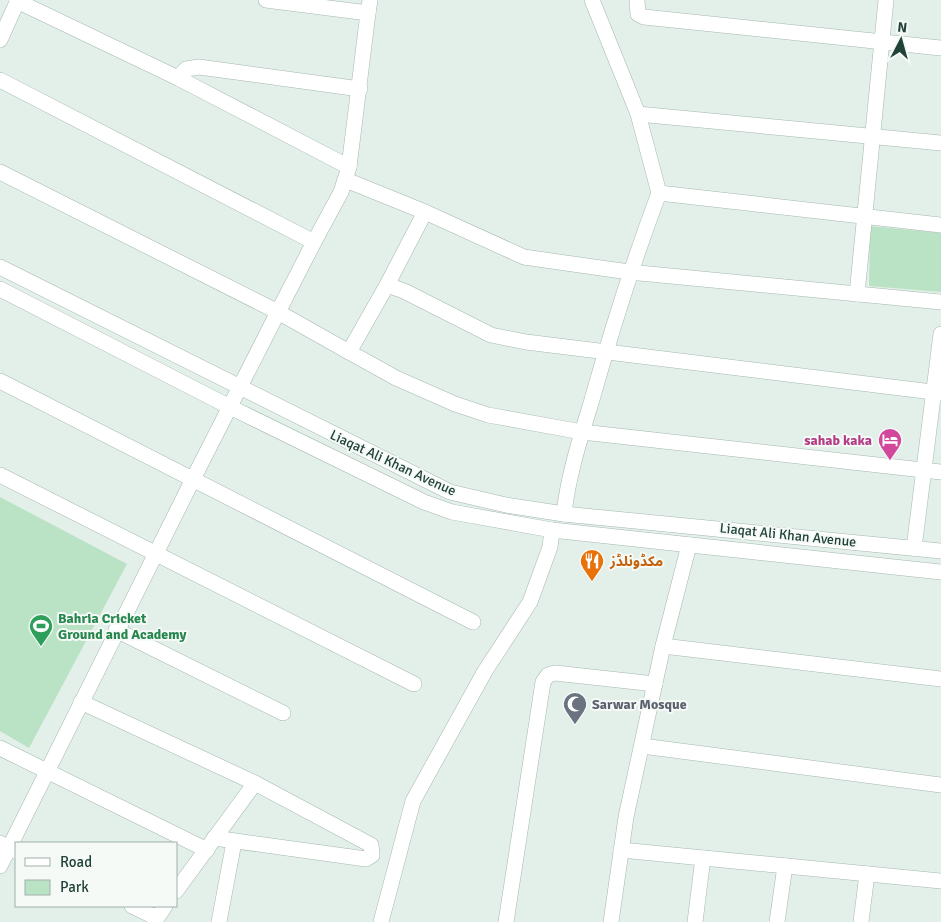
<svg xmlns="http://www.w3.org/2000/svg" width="941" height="922" viewBox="0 0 941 922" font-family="Signika,'Noto Sans Arabic',sans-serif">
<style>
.green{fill:#bae2c4}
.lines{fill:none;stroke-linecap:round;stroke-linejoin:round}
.minor-casing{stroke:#a5b8b1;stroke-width:16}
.minor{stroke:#fff;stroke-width:15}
.labels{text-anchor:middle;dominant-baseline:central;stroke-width:4;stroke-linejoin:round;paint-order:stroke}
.hotel-label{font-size:14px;font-weight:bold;fill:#b23c85;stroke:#f5faf7;text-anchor:end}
.street-label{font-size:14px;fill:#214239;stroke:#f5faf7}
.food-label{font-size:14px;font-weight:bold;fill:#c56008;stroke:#f5faf7;text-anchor:start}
.leisure-label{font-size:14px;font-weight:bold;fill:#27864d;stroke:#f5faf7;text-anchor:start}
.worship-label{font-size:14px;font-weight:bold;fill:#5b616d;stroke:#f5faf7;text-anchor:start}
</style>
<rect width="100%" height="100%" fill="#e3efe9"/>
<g class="green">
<polygon points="870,226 941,233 941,292 869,286"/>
<polygon points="0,497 127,564 29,748 0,731"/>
</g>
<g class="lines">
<g class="minor-casing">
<g id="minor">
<polyline points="266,0 368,13 370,0"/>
<polyline points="592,0 638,114 659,193"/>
<polyline points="637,0 638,14 644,17 941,48"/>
<polyline points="17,1 178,78 349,167 368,13"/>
<polyline points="0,40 18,0"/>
<polyline points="178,78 186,69 199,67 360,89"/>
<polyline points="0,80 314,242 341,192 349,167"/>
<polyline points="638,114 941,143"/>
<polyline points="0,172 278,312 314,242"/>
<polyline points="346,180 425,212"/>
<polyline points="0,267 450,492 506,505 564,514 941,551"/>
<polyline points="387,285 404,291 491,335 526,342 941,393"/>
<polyline points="0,289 230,407 424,502 452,512 552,530 941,572"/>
<polyline points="857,294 886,0"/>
<polyline points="349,352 396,378 455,404 488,415 582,432 941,472"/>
<polyline points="0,381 473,622"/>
<polyline points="0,475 414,684"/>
<path d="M564,514C568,476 580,439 591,403C611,332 633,262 659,193L941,225"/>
<polyline points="914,548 941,334"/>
<polyline points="116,630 283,713"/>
<polyline points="663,646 941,679"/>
<polyline points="81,702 255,783 371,845 372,855 366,859 214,838"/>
<polyline points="642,746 941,785"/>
<polyline points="0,748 207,850"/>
<path d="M0,843L9,848C97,669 187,490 278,312L349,352L387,285L425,212L524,257L629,272L941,302"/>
<polyline points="621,850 941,881"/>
<polyline points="0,866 9,848 16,851"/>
<polyline points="176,891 255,783"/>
<polyline points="132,906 157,918 165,906"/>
<polyline points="219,922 234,842"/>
<polyline points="381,922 413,801 485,671 530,602 550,547 552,530"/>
<polyline points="506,922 543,682 548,675 555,673 655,684"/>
<polyline points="611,922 626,817 663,646 689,545"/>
<polyline points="695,922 703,858"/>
<polyline points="777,922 785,866"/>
<polyline points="861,922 867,874"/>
</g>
</g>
<use href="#minor" class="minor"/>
</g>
<defs>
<g id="hotel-pin" transform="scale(1.25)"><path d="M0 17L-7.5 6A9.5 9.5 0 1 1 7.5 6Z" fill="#d1479c" stroke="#f5faf7"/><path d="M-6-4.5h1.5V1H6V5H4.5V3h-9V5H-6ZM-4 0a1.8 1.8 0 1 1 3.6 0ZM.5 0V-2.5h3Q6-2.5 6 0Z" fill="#fff"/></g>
<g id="restaurant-pin" transform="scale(1.25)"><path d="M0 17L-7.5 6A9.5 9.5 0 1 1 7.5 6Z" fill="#e8710a" stroke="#f5faf7"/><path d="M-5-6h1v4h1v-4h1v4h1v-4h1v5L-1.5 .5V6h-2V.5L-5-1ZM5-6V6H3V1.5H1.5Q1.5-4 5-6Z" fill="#fff"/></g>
<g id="stadium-pin" transform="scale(1.25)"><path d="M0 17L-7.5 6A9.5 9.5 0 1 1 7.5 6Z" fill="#2e9e5b" stroke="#f5faf7"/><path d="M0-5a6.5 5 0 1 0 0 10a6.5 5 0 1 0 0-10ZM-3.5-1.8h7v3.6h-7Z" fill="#fff"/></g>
<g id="mosque-pin" transform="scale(1.25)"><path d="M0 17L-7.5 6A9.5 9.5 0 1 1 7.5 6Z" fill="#6b7280" stroke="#f5faf7"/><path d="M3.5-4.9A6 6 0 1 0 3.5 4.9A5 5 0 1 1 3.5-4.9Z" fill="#fff"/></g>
</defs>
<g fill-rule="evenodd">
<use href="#hotel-pin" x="890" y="440"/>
<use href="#restaurant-pin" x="592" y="561"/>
<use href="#stadium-pin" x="41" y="626"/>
<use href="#mosque-pin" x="575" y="704"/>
</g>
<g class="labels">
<g class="hotel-label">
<text x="872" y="440">sahab kaka</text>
</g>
<g class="street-label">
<text transform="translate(393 463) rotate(25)">Liaqat Ali Khan Avenue</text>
<text transform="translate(788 535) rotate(6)">Liaqat Ali Khan Avenue</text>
</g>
<g class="food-label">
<text x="610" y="561">مکڈونلڈز</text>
</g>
<g class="leisure-label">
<text x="58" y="618">Bahria Cricket<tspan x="58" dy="16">Ground and Academy</tspan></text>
</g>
<g class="worship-label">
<text x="592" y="704">Sarwar Mosque</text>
</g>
</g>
<rect x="15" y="842" width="162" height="65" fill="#f5faf7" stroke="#a0b0ab"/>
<rect x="25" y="858" width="25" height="8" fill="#ffffff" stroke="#a0b0ab"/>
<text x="60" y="867" font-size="15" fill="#214239">Road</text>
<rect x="25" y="880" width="25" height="15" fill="#bae2c4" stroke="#a0b0ab"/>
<text x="60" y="892" font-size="15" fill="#214239">Park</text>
<g transform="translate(901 40) rotate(6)" stroke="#f5faf7" stroke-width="4" paint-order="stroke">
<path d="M0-4L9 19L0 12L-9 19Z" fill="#214239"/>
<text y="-8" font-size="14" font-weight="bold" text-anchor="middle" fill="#214239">N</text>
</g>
</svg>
